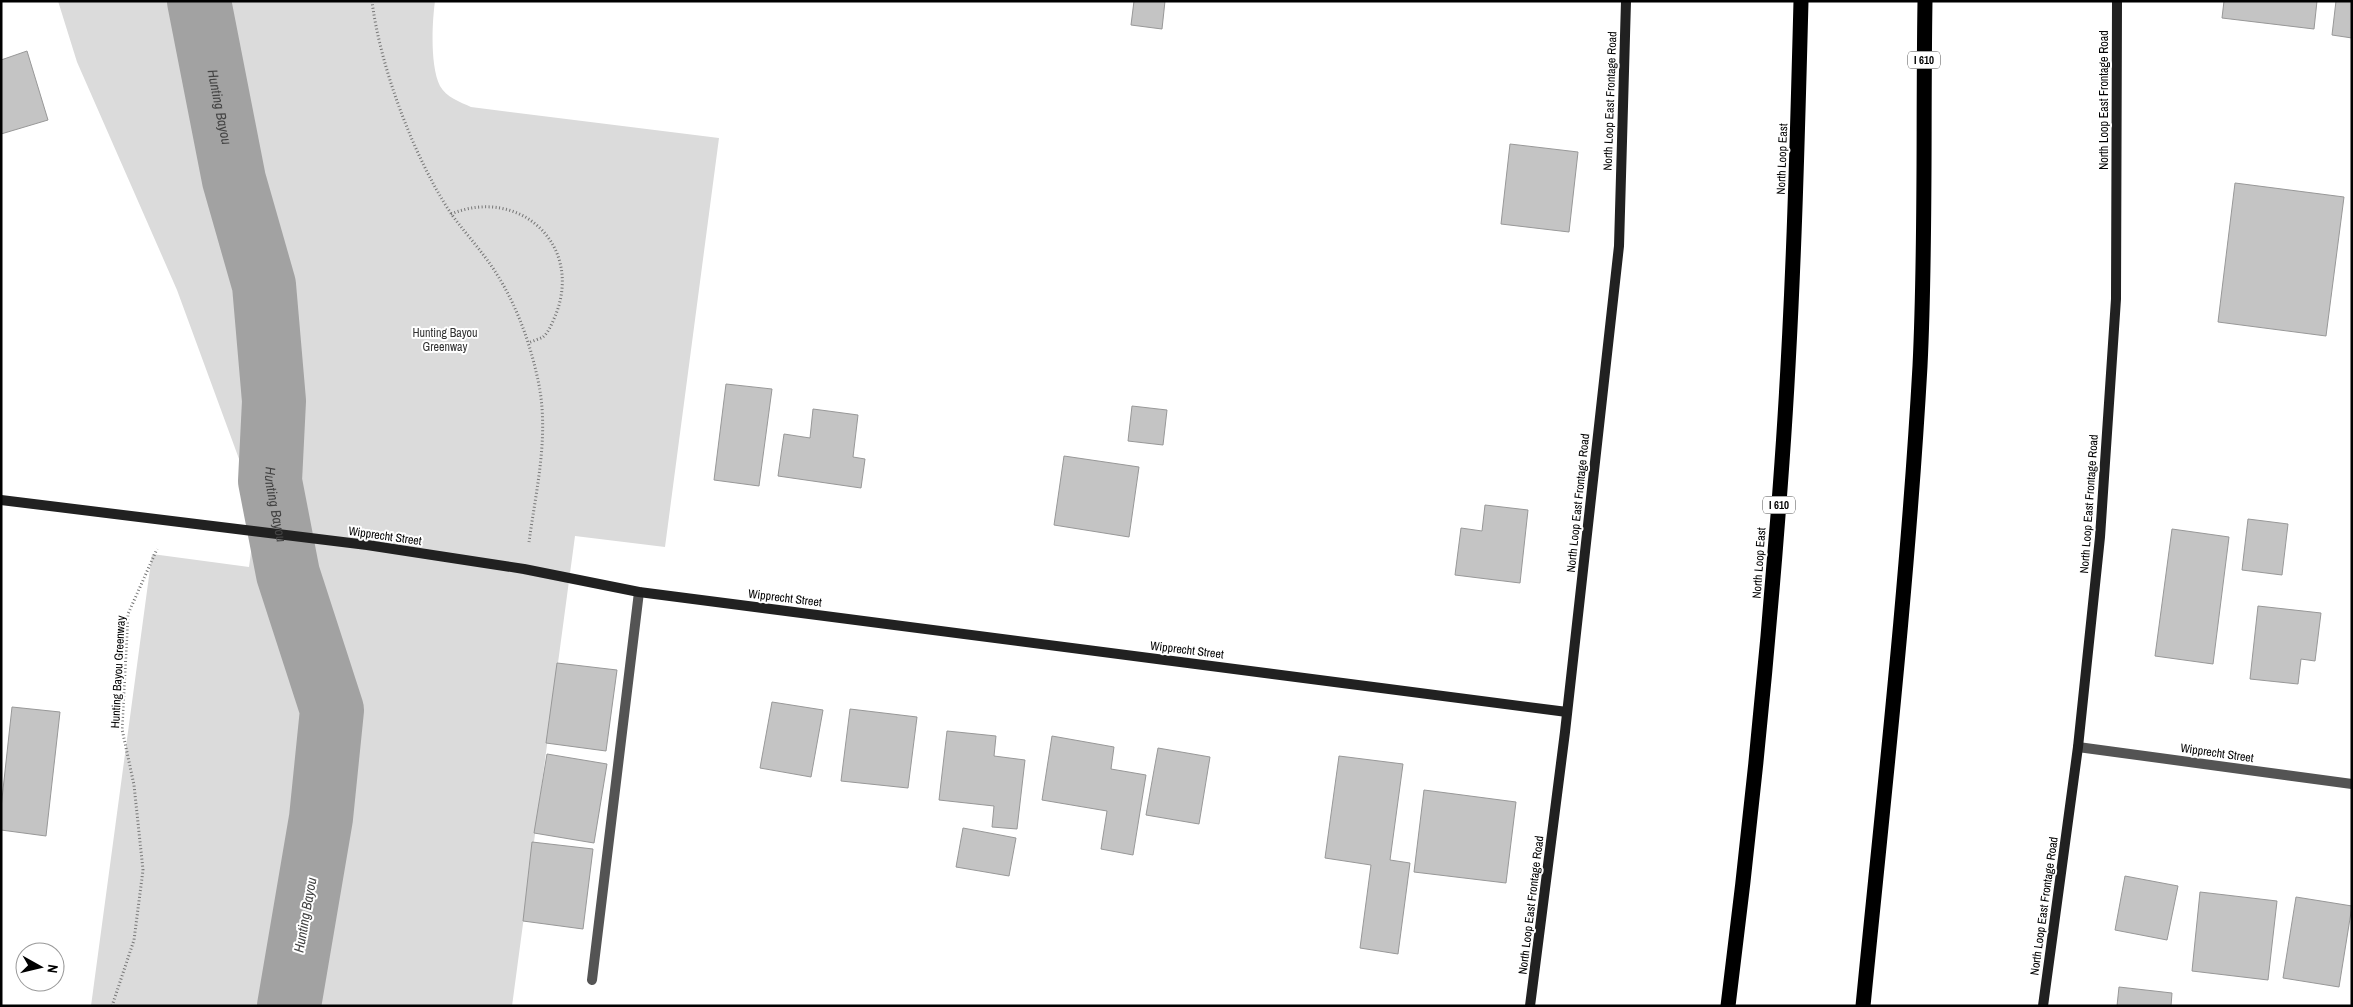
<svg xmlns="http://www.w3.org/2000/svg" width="2353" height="1007" viewBox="0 0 2353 1007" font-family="'Archivo Narrow',sans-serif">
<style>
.green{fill:#dbdbdb}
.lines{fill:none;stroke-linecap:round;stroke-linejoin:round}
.river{stroke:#a2a2a2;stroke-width:64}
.building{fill:#c4c4c4;stroke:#989898}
.path{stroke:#767676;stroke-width:3;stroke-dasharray:1 2.5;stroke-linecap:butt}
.lane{stroke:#545454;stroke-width:10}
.street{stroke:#545454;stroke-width:10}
.secondary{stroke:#212121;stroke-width:10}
.highway{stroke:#000;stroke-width:15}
.labels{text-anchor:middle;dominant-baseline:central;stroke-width:4;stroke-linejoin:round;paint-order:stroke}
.shield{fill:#fff;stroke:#4c4c4c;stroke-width:1}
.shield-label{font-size:11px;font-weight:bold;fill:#000}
.street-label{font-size:12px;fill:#000;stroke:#fff}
.park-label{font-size:12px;fill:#323232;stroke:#fff}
.water-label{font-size:14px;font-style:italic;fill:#434343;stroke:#fff}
</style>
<rect width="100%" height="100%" fill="#fff"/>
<path class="green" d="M58,1H435C432,23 430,66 440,86C446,97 460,102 471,107L719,138L665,547L575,536L512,1006H91L152,554L249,567L257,508L177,290L77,62Z"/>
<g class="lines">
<path class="river" id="s1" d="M199,1L234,180L264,285L274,401L270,481L288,574L332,710L321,818L289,1006"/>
</g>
<g class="building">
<polygon points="1134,1 1165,1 1162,29 1131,25"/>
<polygon points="2224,1 2317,1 2314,29 2222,18"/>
<polygon points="2336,1 2352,1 2352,38 2332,35"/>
<polygon points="27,51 48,120 1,134 1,60"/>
<polygon points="1510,144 1578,152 1569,232 1501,224"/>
<polygon points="2235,183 2344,197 2326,336 2218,322"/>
<polygon points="726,384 772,389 759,486 714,480"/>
<polygon points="1132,406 1167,410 1163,445 1128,441"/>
<polygon points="813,409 858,415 853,457 865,459 861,488 778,476 784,434 810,438"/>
<polygon points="1064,456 1139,467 1129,537 1054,525"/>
<polygon points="1485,505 1528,510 1520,583 1455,575 1461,528 1482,531"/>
<polygon points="2248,519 2288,524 2282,575 2242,570"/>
<polygon points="2172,529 2229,537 2213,664 2155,656"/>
<polygon points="2258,606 2321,613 2315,661 2301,659 2298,684 2250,679"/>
<polygon points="557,663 617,670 606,751 546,743"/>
<polygon points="772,702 823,710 811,777 760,768"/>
<polygon points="12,707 60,712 46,836 1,830 1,808"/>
<polygon points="850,709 917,717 908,788 841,781"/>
<polygon points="947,731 996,736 994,756 1025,760 1017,829 992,827 994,806 939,800"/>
<polygon points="1052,736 1114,747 1111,769 1146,775 1133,855 1101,849 1107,811 1042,800"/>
<polygon points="1158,748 1210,757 1199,824 1146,815"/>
<polygon points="547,754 607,764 594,843 534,833"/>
<polygon points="1339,756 1403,764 1390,860 1410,863 1398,954 1360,948 1371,865 1325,858"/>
<polygon points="1424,790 1516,802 1506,883 1414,872"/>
<polygon points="963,828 1016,838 1009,876 956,867"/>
<polygon points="532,842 593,849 583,929 523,921"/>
<polygon points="2125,876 2178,886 2167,940 2115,930"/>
<polygon points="2200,892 2277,901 2268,980 2192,971"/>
<polygon points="2296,897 2352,906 2339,987 2283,978"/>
<polygon points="2119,987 2172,993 2171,1006 2117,1006"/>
</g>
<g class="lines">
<g class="path">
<path d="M372,1C380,67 414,157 450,212C461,228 474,242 485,257C513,294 530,340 539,385C549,438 536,490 529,542"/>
<path d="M451,214C519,186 583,244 556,314C553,321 549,332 543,337C539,339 533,341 528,343"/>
<polyline points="112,1006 134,940 143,870 134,785 122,729 128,614 157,549"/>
</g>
<polyline class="lane" points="592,980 639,592"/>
<polyline class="street" points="2078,747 2352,784"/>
<g class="secondary">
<polyline points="1,500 367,545 524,569 639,592 1567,712"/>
<polyline points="1530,1006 1565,732 1619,246 1626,1"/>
<polyline points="2043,1006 2078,747 2100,537 2116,299 2117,1"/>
</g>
<g class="highway">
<path d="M1728,1006C1751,825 1769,644 1782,462C1793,308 1797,155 1801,1"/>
<path d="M1863,1006C1884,793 1908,580 1920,366C1926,244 1923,123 1925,1"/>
</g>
</g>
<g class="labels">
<g class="shield">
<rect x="1908" y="51.5" width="32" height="17" rx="4"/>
<rect x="1763" y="496.5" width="32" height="17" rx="4"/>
</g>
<g class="shield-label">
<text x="1924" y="60">I 610</text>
<text x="1779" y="505">I 610</text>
</g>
<g class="street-label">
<text transform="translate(2104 100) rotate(-90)">North Loop East Frontage Road</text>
<text transform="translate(1610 101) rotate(-88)">North Loop East Frontage Road</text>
<text transform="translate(1782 159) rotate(-88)">North Loop East</text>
<text transform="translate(1578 503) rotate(-84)">North Loop East Frontage Road</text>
<text transform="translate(2089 504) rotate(-86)">North Loop East Frontage Road</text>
<text transform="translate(385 536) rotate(8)">Wipprecht Street</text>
<text transform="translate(1759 563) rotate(-86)">North Loop East</text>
<text transform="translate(785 598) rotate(7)">Wipprecht Street</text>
<text transform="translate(1187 650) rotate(7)">Wipprecht Street</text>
<text transform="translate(118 672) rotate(-87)">Hunting Bayou Greenway</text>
<text transform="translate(2217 753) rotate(8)">Wipprecht Street</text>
<text transform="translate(1531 905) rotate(-83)">North Loop East Frontage Road</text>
<text transform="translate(2044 906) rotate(-82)">North Loop East Frontage Road</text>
</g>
<g class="park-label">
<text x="445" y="333">Hunting Bayou<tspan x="445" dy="14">Greenway</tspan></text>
</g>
<g class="water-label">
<text stroke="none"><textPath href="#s1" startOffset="108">Hunting Bayou</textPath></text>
<text stroke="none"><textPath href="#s1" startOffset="512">Hunting Bayou</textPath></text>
<text transform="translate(305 915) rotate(-80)">Hunting Bayou</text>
</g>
</g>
<rect width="2353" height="1007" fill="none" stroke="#000000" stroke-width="5"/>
<g transform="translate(40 967) rotate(98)"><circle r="24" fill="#ffffff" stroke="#999999"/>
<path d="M0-4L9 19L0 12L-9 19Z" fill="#000000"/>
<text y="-8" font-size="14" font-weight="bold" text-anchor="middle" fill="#000000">N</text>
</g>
</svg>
